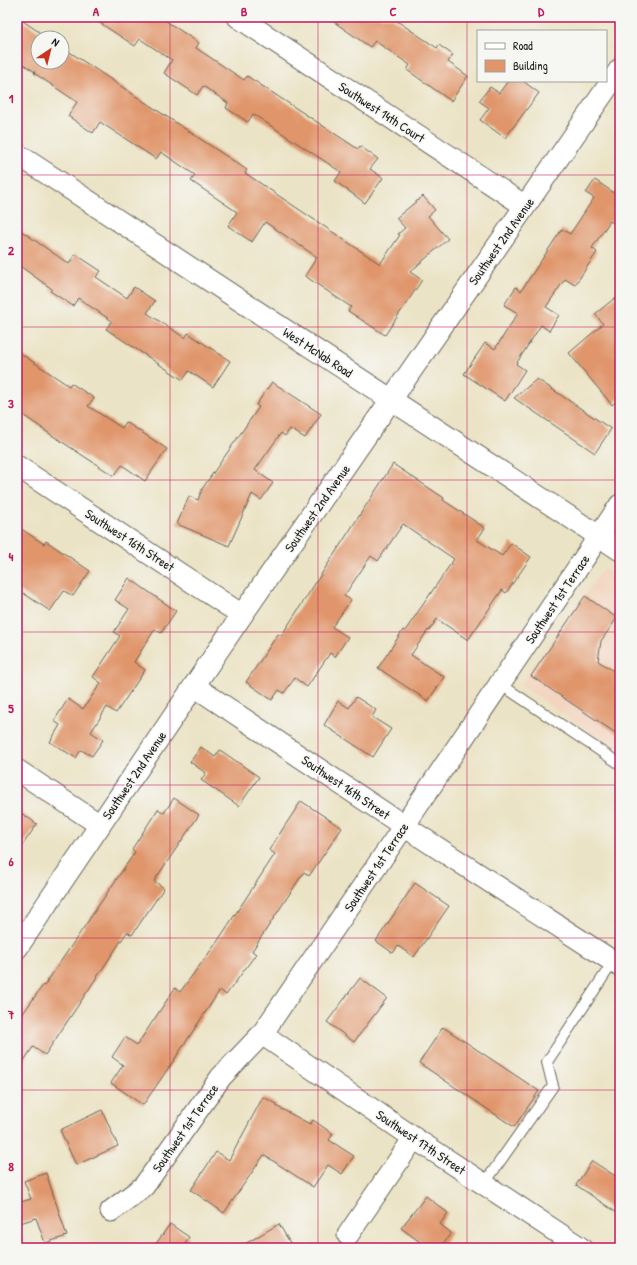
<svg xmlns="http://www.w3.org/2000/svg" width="637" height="1265" viewBox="0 0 637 1265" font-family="'Patrick Hand',sans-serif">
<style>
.built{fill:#f3d4bf}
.building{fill:#e0956a}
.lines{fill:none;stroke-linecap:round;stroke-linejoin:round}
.lane-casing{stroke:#646257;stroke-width:12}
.street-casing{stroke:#646257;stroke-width:23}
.lane{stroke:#fff;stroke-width:10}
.street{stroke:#fff;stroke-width:21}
.grid{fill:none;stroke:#c2185b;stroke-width:1;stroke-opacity:0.55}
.labels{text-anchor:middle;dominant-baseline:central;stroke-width:3.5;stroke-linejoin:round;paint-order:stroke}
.street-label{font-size:13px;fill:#1c1c1c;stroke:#f6f6f2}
.neatline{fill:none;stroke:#c2185b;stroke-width:1.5}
.grid-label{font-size:13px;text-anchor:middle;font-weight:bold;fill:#c2185b}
</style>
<rect width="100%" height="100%" fill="#f6f6f2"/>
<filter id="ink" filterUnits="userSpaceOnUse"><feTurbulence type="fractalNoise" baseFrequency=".025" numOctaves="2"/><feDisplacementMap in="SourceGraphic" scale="8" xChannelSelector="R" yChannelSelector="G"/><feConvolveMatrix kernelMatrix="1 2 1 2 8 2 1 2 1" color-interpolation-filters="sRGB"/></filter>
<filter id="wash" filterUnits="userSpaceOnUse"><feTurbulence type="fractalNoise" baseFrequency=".012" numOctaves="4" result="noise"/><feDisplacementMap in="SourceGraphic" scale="16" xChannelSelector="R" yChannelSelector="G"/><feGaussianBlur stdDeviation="0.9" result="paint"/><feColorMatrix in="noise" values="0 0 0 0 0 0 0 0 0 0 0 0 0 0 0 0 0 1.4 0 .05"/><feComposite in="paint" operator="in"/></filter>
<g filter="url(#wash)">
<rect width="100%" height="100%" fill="#ebe3c5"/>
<polygon class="built" points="604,568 620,579 620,752 520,685"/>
<g id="blocks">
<g class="building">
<polygon points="17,17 48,38 38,38 38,62 62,62 62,47 247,170 245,173 380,264 400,235 398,234 405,228 396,218 423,196 435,210 428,216 448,239 410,272 422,280 385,335 348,311 351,307 305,276 317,257 265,222 252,242 228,226 237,212 191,181 195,175 161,152 156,159 100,122 93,133 68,116 77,102 34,73 35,72 17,60"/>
<polygon points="91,17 160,17 199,43 196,48 244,80 247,76 358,149 360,146 378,159 370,169 383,178 365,203 335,181 341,172 253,114 248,122 226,108 228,103 203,86 197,95 164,73 172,60 140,39 135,46"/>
<polygon points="327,17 391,17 437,48 439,45 453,55 448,62 468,76 451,101 407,70 410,65 375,41 370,47"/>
<polygon points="508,81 523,81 539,93 505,138 480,120 489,108 479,101 490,87 499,93"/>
<polygon points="595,180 620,197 620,227 610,221 592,248 597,252 575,285 565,279 546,307 559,315 549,331 541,325 516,364 525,370 505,401 464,374 485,343 495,349 518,313 504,305 516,287 521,291 562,229 570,234 594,198 586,193"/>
<polygon points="17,228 69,264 75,254 101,271 96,277 127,298 134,287 155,301 147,313 185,338 188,333 230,361 213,387 189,371 183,380 106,329 112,321 78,298 73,306 50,291 52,289 17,264"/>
<polygon points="620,294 620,398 612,405 569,353 603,324 595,314"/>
<polygon points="17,351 69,386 71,383 94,398 88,406 122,428 126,422 167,449 145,481 122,465 114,476 41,428 42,428 17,411"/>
<polygon points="537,379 611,429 595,453 514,398"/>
<polygon points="272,382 321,414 305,438 290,429 285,436 281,433 255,470 273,483 261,500 252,494 229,546 177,524 189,496 198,500 202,489 259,407 256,405"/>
<polygon points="393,464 444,498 443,500 485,528 477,540 502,556 511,543 531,557 506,593 502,590 468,640 437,619 429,631 428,630 411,655 444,677 428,701 378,668 403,630 405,631 454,559 403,524 378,561 371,556 344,596 351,600 332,627 348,637 335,657 330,653 307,687 295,678 284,693 279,690 272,700 246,682 278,634 281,636"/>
<polygon points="17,526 44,544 46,541 90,571 73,596 64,591 50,611 17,589"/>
<polygon points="129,578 176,611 161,633 155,629 134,662 145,670 116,713 107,707 91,732 103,740 92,756 81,750 76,758 50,742 60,725 54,721 68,699 83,709 101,683 93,677 120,636 114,632 129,609 115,600"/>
<polygon points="585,596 617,618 601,641 598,661 620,675 620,736 531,676"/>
<polygon points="356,697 376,710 372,717 391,729 373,757 324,725 338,701 349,708"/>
<polygon points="201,747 215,757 220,750 259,777 239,806 201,780 206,773 190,762"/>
<polygon points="174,798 199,815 154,881 164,888 132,935 127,932 45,1055 33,1047 17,1071 17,1022 43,985 44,986 135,852 132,849 158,809 164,813"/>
<polygon points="301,801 342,828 309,876 304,872 252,951 256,954 226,995 220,990 172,1063 143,1105 111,1083 123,1065 112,1057 125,1037 137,1045 175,988 180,992 217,942 275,854 269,850"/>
<polygon points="17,810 37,824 17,853"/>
<polygon points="415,883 449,906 414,957 398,946 393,953 376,941"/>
<polygon points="360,978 387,998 354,1042 327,1022"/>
<polygon points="443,1027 539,1091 514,1127 419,1063"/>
<polygon points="263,1097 277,1104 276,1106 310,1124 313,1120 333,1134 329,1140 354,1156 342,1174 328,1165 313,1187 264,1155 224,1213 191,1190 216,1152 229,1160"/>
<polygon points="102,1110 118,1146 76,1165 60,1130"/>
<polygon points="592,1161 620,1179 620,1215 576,1185"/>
<polygon points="46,1173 67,1236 45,1243 36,1218 17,1224 17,1203 31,1199 24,1181"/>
<polygon points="426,1196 448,1213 440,1224 451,1233 440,1248 428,1248 401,1228"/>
<polygon points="170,1224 189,1237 183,1248 153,1248"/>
<polygon points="279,1224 293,1248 238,1248"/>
</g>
</g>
</g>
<g filter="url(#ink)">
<use href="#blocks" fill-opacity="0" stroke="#646257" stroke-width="1"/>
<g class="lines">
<g class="lane-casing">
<g id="lane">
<polyline points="500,684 620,764"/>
<polyline points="484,1184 553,1086 547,1062 613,962"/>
</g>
</g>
<g class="street-casing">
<g id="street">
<polyline points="238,17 525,206"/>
<polyline points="17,154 620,550"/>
<polyline points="17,466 242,615"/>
<polyline points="194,686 404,826 620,966"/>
<polyline points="17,770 100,825"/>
<polyline points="17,948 242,615 620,69"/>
<polyline points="262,1034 414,1138 581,1248"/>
<polyline points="111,1211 144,1186 221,1077 262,1034 404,826 620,505"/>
<polyline points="348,1235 414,1138"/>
</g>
</g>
<use href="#lane" class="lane"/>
<use href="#street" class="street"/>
</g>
</g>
<path class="grid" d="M170,17V1248M318,17V1248M467,17V1248M17,175H620M17,327H620M17,480H620M17,632H620M17,785H620M17,938H620M17,1090H620"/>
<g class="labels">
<g class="street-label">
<text transform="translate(382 112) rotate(33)">Southwest 14th Court</text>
<text transform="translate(501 241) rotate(-55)">Southwest 2nd Avenue</text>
<text transform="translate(318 352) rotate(33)">West McNab Road</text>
<text transform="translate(317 508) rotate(-55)">Southwest 2nd Avenue</text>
<text transform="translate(130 540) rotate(33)">Southwest 16th Street</text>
<text transform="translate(557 599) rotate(-56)">Southwest 1st Terrace</text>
<text transform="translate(134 775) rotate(-56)">Southwest 2nd Avenue</text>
<text transform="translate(346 787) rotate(34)">Southwest 16th Street</text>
<text transform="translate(376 867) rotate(-56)">Southwest 1st Terrace</text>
<text transform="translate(185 1128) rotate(-55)">Southwest 1st Terrace</text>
<text transform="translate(421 1142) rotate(34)">Southwest 17th Street</text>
</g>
</g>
<rect width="637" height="1265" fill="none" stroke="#f6f6f2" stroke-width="44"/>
<rect x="477" y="30" width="130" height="52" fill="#f6f6f2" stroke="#9f9f9c"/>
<rect x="485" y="43" width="20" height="6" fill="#ffffff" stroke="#9f9f9c"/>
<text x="513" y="50" font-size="12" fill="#1c1c1c">Road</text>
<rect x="485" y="60" width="20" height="12" fill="#e0956a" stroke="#9f9f9c"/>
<text x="513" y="70" font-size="12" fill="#1c1c1c">Building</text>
<g transform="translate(50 50) rotate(35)"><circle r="19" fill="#f6f6f2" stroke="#9f9f9c"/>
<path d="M0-3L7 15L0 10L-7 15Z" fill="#c8321e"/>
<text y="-6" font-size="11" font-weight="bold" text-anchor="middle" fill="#1c1c1c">N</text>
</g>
<rect x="22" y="22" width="593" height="1221" class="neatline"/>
<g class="grid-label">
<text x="96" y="16">A</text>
<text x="244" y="16">B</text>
<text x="393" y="16">C</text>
<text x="541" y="16">D</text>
<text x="11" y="103">1</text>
<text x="11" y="255">2</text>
<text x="11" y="408">3</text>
<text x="11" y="561">4</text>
<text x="11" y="713">5</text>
<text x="11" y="866">6</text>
<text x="11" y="1019">7</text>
<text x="11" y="1171">8</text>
</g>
</svg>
